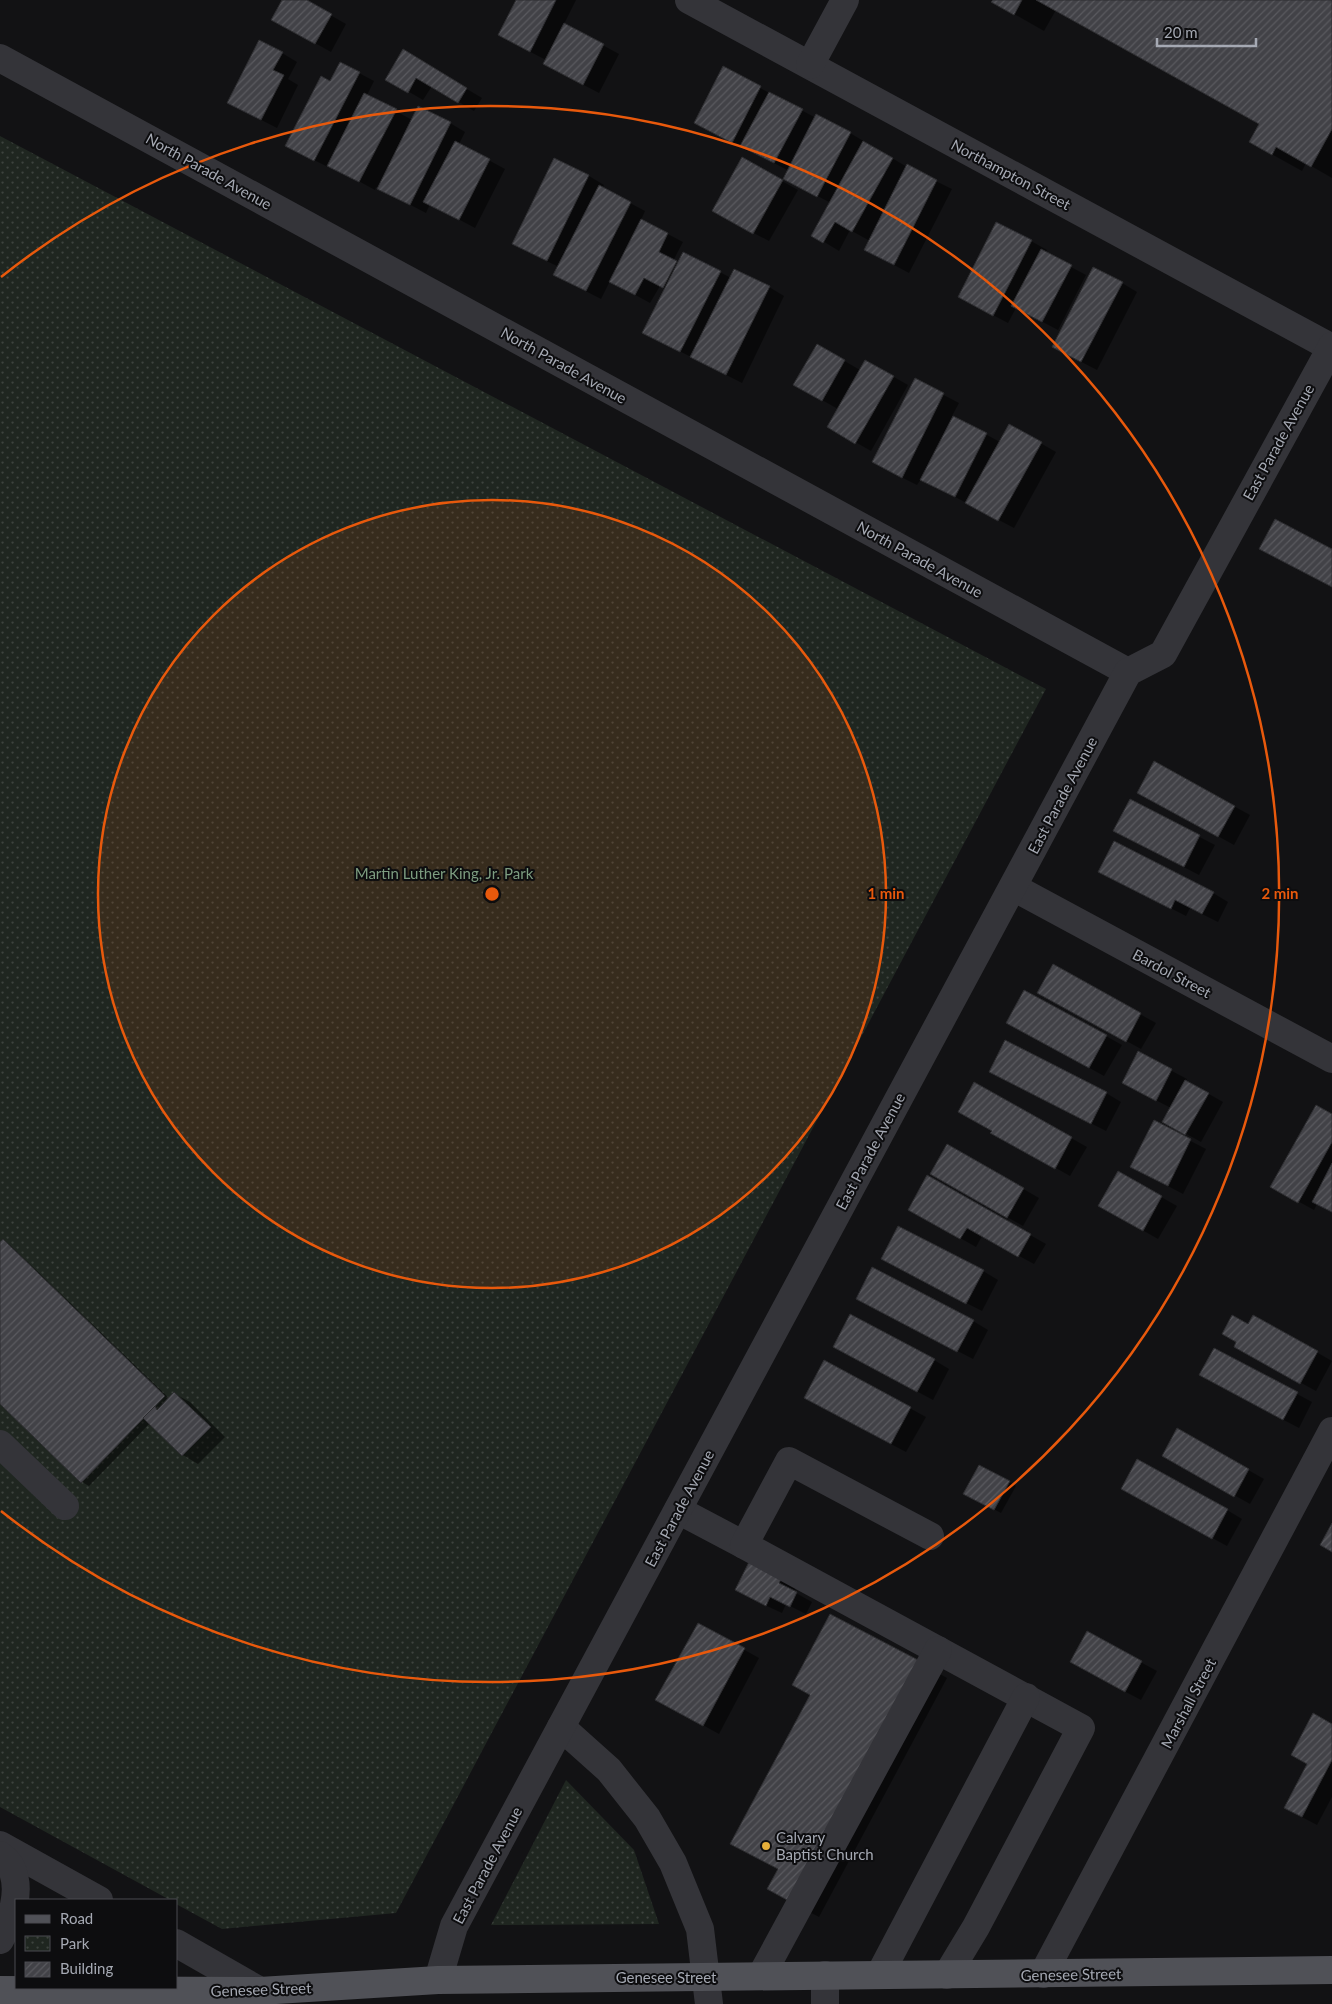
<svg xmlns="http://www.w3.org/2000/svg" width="1332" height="2004" viewBox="0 0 1332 2004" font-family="Lato,sans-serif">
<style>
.park{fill:url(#park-dots)}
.shadow{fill:#0007}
.building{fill:url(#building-hatch);stroke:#2d2d30}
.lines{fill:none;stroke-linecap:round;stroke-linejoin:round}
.minor{stroke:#343439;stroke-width:28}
.major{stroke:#505157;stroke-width:28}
.ring{fill:none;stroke:#e8590c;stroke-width:2.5}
.poi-dot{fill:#e5ae3a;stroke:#0d0d0f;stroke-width:2}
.labels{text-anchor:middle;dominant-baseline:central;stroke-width:4;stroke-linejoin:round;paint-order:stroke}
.street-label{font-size:15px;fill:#a5a9b3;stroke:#0d0d0f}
.park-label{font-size:15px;fill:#7d9d80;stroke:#0d0d0f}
.poi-label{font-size:15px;fill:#a5a9b3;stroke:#0d0d0f;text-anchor:start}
.centre{fill:#e8590c;stroke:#0d0d0f;stroke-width:2.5}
.ring-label{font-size:15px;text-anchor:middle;font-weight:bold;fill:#e8590c;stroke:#0d0d0f;stroke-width:4;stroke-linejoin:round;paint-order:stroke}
</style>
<defs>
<pattern id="park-dots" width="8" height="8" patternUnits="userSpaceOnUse" patternTransform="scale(1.25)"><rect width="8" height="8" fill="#1f2620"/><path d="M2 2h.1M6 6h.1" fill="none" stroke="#3d433e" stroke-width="1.8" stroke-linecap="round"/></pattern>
<pattern id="building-hatch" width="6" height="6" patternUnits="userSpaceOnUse" patternTransform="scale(1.25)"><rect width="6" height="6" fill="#424247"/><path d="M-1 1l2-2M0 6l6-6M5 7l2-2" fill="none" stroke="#5a5a5f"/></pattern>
</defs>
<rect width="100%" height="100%" fill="#121214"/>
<g class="park">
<polygon points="0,136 1046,689 396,1913 222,1929 176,1904 176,1900 170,1900 0,1807"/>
<polygon points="566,1780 634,1850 659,1924 491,1925"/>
</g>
<g class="shadow">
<polygon points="284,0 304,0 346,24 331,52 288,28"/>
<polygon points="517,0 576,0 564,24 619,54 599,93 559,72 546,60 515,44"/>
<polygon points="994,0 1332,0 1332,178 1306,163 1302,171 1250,142 1260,124 1056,10 1044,31 993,2"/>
<polygon points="403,51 482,98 474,111 432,86 423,100 387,79"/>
<polygon points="282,53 297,62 288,79 298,85 277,128 244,111"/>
<polygon points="723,68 816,118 850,133 907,167 952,189 909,273 881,258 870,241 850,230 839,251 813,235 831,203 800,187 789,171 748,149 747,151 710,132"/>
<polygon points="359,73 374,81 367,95 412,120 450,123 465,132 459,144 505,169 475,228 430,204 426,213 376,187 375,190 331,166 330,168 302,154 330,83"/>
<polygon points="555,159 589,176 604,185 602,188 645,211 641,220 683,242 673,261 679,264 684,253 731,278 769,287 784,296 742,383 644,333 666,289 660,286 650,303 610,281 601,299 570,283 559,267 528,252"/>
<polygon points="743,159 798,190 769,241 729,220"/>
<polygon points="997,223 1031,241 1047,250 1045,253 1086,275 1058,330 1016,308 1008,323 974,305"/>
<polygon points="1122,283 1137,292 1097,370 1068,355"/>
<polygon points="817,345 860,370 866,361 908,385 871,451 829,427 838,409 795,385"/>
<polygon points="915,380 959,403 952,416 1000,442 1009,425 1056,452 1014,528 921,479 917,485 889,471"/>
<polygon points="1155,763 1250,815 1234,845 1154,801"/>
<polygon points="1130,801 1215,845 1199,875 1130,839"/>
<polygon points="1115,880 1213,893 1228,902 1218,922 1190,908 1186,916"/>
<polygon points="1053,966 1156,1023 1141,1049 1054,1001"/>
<polygon points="1025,991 1122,1045 1104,1076 1023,1031"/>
<polygon points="1138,1053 1187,1079 1186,1081 1223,1102 1201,1142 1163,1121 1171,1108 1138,1091"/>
<polygon points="1006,1080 1106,1093 1121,1102 1106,1131"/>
<polygon points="975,1084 1087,1147 1070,1176 992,1132 994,1131"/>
<polygon points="1332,1115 1332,1212 1317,1204 1314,1210 1272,1187"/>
<polygon points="1154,1122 1206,1149 1183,1194 1132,1167"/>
<polygon points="948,1146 1039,1198 1023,1226 932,1174"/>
<polygon points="1119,1173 1177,1206 1158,1239 1100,1206"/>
<polygon points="927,1177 1046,1244 1034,1264 982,1236 976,1247 909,1209"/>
<polygon points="3,1241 10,1245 170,1399 175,1394 190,1402 225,1437 198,1464 183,1455 150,1423 89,1486 82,1482 0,1403 0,1244"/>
<polygon points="898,1268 983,1271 998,1280 982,1311"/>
<polygon points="873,1307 973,1321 988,1330 973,1359"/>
<polygon points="1253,1316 1332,1361 1316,1391 1250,1355 1248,1325"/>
<polygon points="1215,1350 1312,1402 1299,1428 1216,1384"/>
<polygon points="849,1355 934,1360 949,1369 933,1400"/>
<polygon points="825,1362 926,1417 906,1452 821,1407"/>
<polygon points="1178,1430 1264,1479 1250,1504 1163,1455"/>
<polygon points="980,1466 1016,1486 1001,1513 965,1494"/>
<polygon points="1137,1497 1227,1510 1242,1519 1227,1546"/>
<polygon points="751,1562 797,1586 794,1592 812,1602 806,1614 786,1604 782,1613 752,1599"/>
<polygon points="698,1624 759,1658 719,1734 672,1708"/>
<polygon points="1087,1633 1157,1671 1141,1700 1086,1671"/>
<polygon points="917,1661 947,1678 819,1917 798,1906 779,1870 732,1843"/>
<polygon points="1332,1725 1332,1797 1317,1825 1300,1816"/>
</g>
<g class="building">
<polygon points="282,0 307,0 332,14 315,44 271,20"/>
<polygon points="516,0 556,0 530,52 498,35"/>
<polygon points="993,0 1022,0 1014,15 991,2"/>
<polygon points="1036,0 1332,0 1332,129 1311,167 1276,147 1272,155 1249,142 1259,124"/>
<polygon points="564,23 604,44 583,85 543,64"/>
<polygon points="259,40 283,52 273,70 284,75 261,120 227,103"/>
<polygon points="403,49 467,88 458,103 416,78 408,93 385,80"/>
<polygon points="340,62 360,72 314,161 285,146 321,76 330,81"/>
<polygon points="723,66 761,86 732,143 694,123"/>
<polygon points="769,92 803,109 774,163 740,146"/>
<polygon points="364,93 397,109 359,182 327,166"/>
<polygon points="418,106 451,122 410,205 377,189"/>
<polygon points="816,114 851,132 817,197 783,179"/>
<polygon points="455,141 490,159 459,220 423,202"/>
<polygon points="863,141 893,158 852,232 835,222 823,243 811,236"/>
<polygon points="742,157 783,180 753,234 712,211"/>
<polygon points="554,158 589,175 547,261 512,244"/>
<polygon points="907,164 937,180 894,265 864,250"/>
<polygon points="599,185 631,202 586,291 553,275"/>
<polygon points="641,219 668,233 659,252 677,261 663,288 644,278 635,295 609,282"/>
<polygon points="996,222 1032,240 993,316 958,297"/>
<polygon points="1041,249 1072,265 1042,322 1011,306"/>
<polygon points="683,252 721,271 680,352 642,333"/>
<polygon points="1093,267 1123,282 1081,362 1052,347"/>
<polygon points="734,269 770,286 726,375 690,357"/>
<polygon points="817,344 845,360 822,401 793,385"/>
<polygon points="865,360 894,376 855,444 827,427"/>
<polygon points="915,378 944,393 902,478 872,462"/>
<polygon points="953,416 987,433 955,497 920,480"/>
<polygon points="1009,424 1042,442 998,521 965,503"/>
<polygon points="1275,519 1332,549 1332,587 1259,549"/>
<polygon points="1154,761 1235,806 1218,837 1137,793"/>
<polygon points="1130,799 1200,835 1184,867 1113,831"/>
<polygon points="1114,841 1214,892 1202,914 1175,900 1171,909 1098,872"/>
<polygon points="1053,964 1141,1013 1126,1042 1037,993"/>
<polygon points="1024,990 1107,1035 1089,1068 1006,1023"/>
<polygon points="1005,1040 1107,1092 1091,1124 989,1072"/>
<polygon points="1138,1051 1172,1069 1156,1101 1122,1083"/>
<polygon points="1185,1080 1209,1093 1185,1135 1162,1122"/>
<polygon points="974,1082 1072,1137 1055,1169 990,1133 992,1131 958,1112"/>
<polygon points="1316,1105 1332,1114 1332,1142 1298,1203 1270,1187"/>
<polygon points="1154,1120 1191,1139 1168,1186 1130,1167"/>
<polygon points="947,1144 1024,1188 1007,1218 930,1174"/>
<polygon points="1332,1163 1332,1212 1312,1202"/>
<polygon points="1118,1171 1162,1196 1143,1231 1098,1206"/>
<polygon points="927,1175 1031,1234 1018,1257 967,1228 960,1239 908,1210"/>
<polygon points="898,1226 984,1270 966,1304 881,1259"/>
<polygon points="3,1239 165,1396 81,1483 0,1404 0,1242"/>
<polygon points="872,1267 974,1320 957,1352 856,1299"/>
<polygon points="850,1314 935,1359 917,1392 833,1347"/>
<polygon points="1232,1315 1248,1324 1253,1315 1318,1351 1300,1384 1234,1347 1236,1342 1222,1334"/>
<polygon points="1214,1348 1298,1392 1283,1420 1199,1375"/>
<polygon points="824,1360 911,1407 891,1444 804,1398"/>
<polygon points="174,1392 211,1427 182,1456 143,1418 155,1406 157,1410"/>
<polygon points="1177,1428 1249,1469 1234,1497 1162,1456"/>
<polygon points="1137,1459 1228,1509 1212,1539 1121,1489"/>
<polygon points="979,1465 1010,1481 994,1510 963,1494"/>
<polygon points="1332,1523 1332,1552 1320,1545"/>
<polygon points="750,1560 783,1576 779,1583 797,1592 790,1607 770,1597 766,1606 735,1590"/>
<polygon points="830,1614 918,1660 789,1901 767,1889 778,1869 730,1844 810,1695 792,1685"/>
<polygon points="698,1623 745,1648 703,1726 655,1700"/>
<polygon points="1087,1631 1142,1661 1125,1692 1070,1662"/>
<polygon points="1313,1713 1332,1724 1332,1760 1302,1817 1284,1808 1307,1764 1291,1755"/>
</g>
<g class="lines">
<g class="minor">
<polyline points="689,0 1332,348"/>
<polyline points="0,58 1128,672"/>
<polyline points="810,65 845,0"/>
<polyline points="1013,887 1332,1059"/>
<polyline points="0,1444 65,1506"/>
<polyline points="678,1510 744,1545"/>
<polyline points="930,1536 789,1461 744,1545 1081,1728 976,1927 947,1975"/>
<polyline points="561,1727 609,1770 647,1818 673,1863 700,1929 709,2004"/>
<polyline points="0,1845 99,1900"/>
<path d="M0,1855C4,1859 9,1862 11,1867C22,1890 12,1919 0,1940"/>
<polyline points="176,1943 260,1991"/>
<polyline points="880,1974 1026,1697"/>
<polyline points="1043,1974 1332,1431"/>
<polyline points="825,1975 825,2004"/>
<polyline points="761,1976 938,1650"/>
<polyline points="438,1980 454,1926 1128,672 1163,654 1332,346"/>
</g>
<polyline class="major" points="0,1990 260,1991 438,1980 1332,1970"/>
</g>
<circle cx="492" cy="894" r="394" fill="#e8590c" fill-opacity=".12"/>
<g class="ring">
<circle cx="492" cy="894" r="394"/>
<path d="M1 277A788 788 0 1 1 1 1511"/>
</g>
<circle class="poi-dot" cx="766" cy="1846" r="5"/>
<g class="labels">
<g class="street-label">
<text transform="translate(209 171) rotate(29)">North Parade Avenue</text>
<text transform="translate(1011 174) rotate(28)">Northampton Street</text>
<text transform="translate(564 365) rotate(29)">North Parade Avenue</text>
<text transform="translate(1278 442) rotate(-61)">East Parade Avenue</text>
<text transform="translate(920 559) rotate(29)">North Parade Avenue</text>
<text transform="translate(1062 795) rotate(-62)">East Parade Avenue</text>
<text transform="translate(1172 973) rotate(28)">Bardol Street</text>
<text transform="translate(870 1151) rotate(-62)">East Parade Avenue</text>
<text transform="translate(679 1508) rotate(-62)">East Parade Avenue</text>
<text transform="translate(1188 1703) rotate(-62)">Marshall Street</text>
<text transform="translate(487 1865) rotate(-62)">East Parade Avenue</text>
<text transform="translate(1071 1974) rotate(-1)">Genesee Street</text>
<text x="666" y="1977">Genesee Street</text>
<text transform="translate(261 1989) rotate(-2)">Genesee Street</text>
</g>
<g class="park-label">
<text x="444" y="873">Martin Luther King, Jr. Park</text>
</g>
<g class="poi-label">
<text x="776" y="1837">Calvary<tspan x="776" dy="17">Baptist Church</tspan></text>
</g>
</g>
<circle cx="492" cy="894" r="8" class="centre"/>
<g class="ring-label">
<text x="886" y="899">1 min</text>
<text x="1280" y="899">2 min</text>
</g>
<rect x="15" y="1899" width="162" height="90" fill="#0d0d0f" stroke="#4a4b51"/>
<rect x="25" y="1915" width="25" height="8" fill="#505157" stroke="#4a4b51"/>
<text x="60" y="1924" font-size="15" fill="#a5a9b3">Road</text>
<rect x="25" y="1936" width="25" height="15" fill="url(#park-dots)" stroke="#4a4b51"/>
<text x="60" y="1949" font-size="15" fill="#a5a9b3">Park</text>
<rect x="25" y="1962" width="25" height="15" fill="url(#building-hatch)" stroke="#4a4b51"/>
<text x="60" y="1974" font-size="15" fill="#a5a9b3">Building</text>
<path d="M1157 38v8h99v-8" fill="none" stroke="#a5a9b3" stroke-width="2.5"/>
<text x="1164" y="38" font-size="15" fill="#a5a9b3" stroke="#0d0d0f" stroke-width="4" paint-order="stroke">20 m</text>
</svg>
